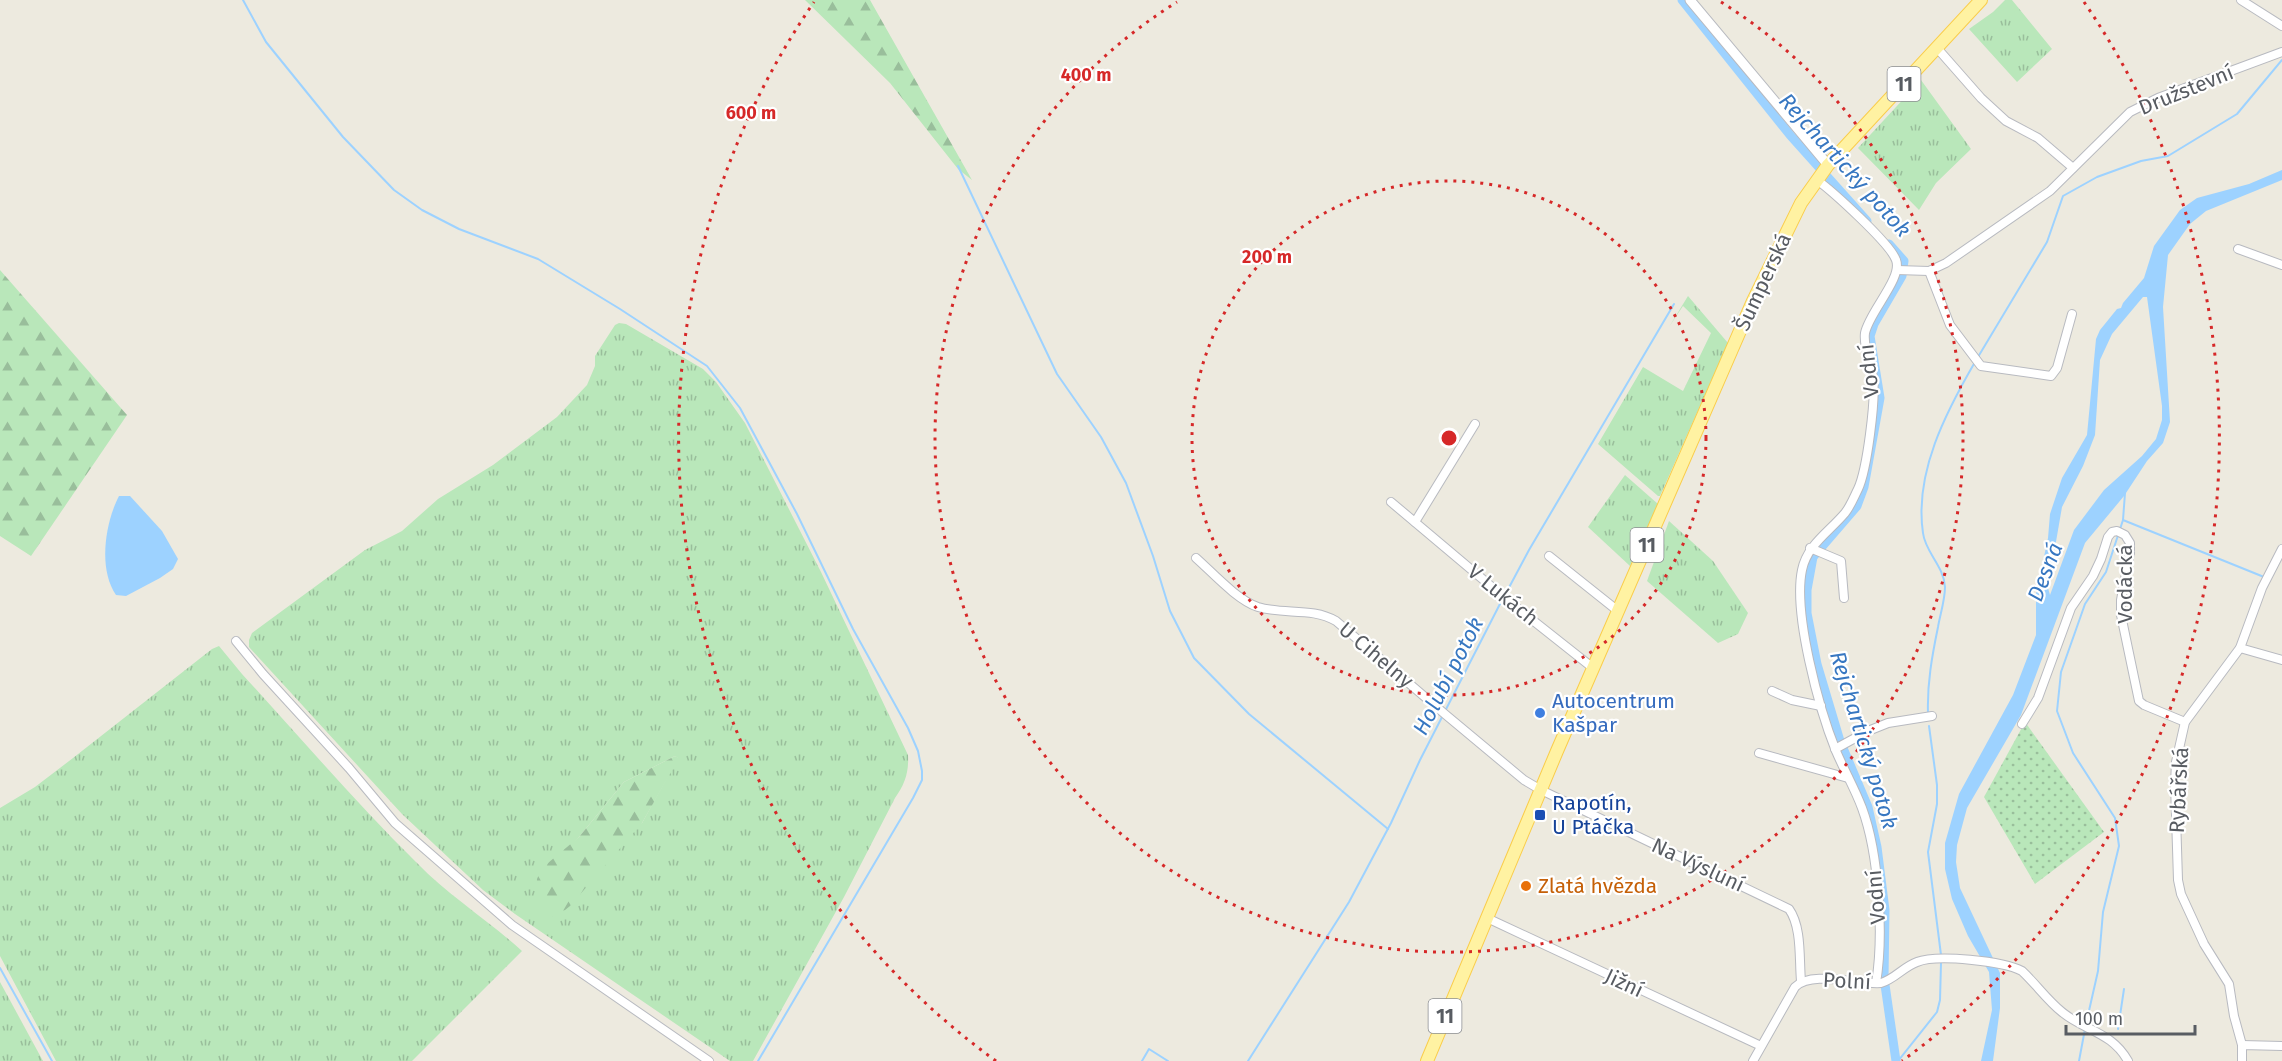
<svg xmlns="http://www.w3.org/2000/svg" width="2282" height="1061" viewBox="0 0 2282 1061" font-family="'Fira Sans',sans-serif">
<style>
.grass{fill:url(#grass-tufts);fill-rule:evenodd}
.forest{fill:url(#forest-firs)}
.garden{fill:url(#garden-dots)}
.water{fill:#9dd2ff;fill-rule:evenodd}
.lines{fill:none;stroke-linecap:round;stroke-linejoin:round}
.stream{stroke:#9dd2ff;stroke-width:2}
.canal{stroke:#9dd2ff;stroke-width:9}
.minor-casing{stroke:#b8bac0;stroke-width:10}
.tertiary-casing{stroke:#b8bac0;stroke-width:11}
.primary-casing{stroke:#facd4b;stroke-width:14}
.minor{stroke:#fff;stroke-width:8}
.tertiary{stroke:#fff;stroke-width:9}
.primary{stroke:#fff2a2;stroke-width:12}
.ring{fill:none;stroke:#d62828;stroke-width:3;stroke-dasharray:3 6}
.shop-dot{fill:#3f7fe0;stroke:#fff;stroke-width:2}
.transit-dot{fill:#1a4fb4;stroke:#fff;stroke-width:2}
.food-dot{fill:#e8710a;stroke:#fff;stroke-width:2}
.labels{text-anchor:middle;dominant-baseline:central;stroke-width:4.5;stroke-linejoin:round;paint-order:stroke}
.shield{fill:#fff;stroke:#8a8d91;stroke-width:1.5}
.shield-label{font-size:20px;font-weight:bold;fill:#585c62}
.street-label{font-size:21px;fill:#585c62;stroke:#fff}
.shop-label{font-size:21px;fill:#366cbe;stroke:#fff;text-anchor:start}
.transit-label{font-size:21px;fill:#164399;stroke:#fff;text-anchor:start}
.food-label{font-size:21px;fill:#c56008;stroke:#fff;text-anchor:start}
.water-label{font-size:22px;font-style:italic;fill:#3777c1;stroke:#fff}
.centre{fill:#d62828;stroke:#fff;stroke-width:3}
.ring-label{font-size:18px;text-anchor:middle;font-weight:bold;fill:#d62828;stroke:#fff;stroke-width:4.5;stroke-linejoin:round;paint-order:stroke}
</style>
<defs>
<pattern id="grass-tufts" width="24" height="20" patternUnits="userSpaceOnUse" patternTransform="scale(1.5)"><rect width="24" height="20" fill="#b9e7ba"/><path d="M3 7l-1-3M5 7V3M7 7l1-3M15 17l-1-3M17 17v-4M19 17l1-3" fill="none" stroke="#99be9b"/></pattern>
<pattern id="forest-firs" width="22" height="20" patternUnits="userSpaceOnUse" patternTransform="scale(1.5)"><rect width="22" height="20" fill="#b9e7ba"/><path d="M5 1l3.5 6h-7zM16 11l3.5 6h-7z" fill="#99be9b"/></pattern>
<pattern id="garden-dots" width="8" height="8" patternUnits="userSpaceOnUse" patternTransform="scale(1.5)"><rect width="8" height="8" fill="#b9e7ba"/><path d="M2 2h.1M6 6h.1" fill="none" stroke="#99be9b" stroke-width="1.8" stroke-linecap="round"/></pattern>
</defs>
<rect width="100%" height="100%" fill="#edeadf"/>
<g class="grass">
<polygon points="2005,0 2012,0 2052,49 2017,82 1969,29 1993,12"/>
<polygon points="1921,80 1971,149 1936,183 1919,210 1858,148"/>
<polygon points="1688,296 1728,343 1660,496 1658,496 1598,444 1643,367 1683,391 1711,333 1683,306 1669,327"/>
<path d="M619,323L626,324L703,369L716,382L745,423L821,572L908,755C909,772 905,784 895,798L844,897L753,1061H730L515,914L483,890L402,814L249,647V640L252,633L365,550L402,531L438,499L493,465L557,417L587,385L595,366V356L615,325ZM675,756L678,758L642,823L567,849L579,837L624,782Z"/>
<polygon points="1625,475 1658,504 1630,566 1588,527"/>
<polygon points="1669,521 1713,561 1748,613 1738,634 1718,643 1647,581"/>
<path d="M219,646L242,674C300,737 356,803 417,863C449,896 488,920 522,951L412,1061H56L0,956V808L35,787L73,758L212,649Z"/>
<polygon points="0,982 43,1061 0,1061"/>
</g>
<g class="forest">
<polygon points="805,0 870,0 972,180 958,169 890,83"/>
<polygon points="0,270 127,415 31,556 0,536"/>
<polygon points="675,756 679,758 642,823 570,906 555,918 542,911 536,900 537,879 542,868 579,837 624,782"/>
</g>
<polygon class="garden" points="2025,722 2104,832 2035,884 1984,797"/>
<g class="water">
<path d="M2282,170V180L2206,211L2190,224L2168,255L2163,307L2170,422L2163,443L2147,461L2124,496L2085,543L2021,715L1967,808L1957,845L1956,862L1960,888L2000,973V1008L1993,1061H1981L1992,1010L1989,972L1968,936L1952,899L1945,869V843L1959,794L2013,695L2036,635V594L2048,538L2050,514L2062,478L2087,435L2096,339L2100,330L2117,309L2121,308L2123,303L2144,278L2154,246L2180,210L2197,198L2249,184ZM2143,297H2147L2162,406V420L2156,439L2142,456L2104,490L2074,530L2050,595L2048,588L2062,507L2083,466L2095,435L2100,360L2112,334Z"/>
<path d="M119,496H130L162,531L178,559L173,569L160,578L126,596L116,595C98,569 105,523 119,496Z"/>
</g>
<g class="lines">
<g class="stream">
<polyline points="243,0 266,42 343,137 394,190 422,210 459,229 538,259 620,309 707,366 740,408 797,514 853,629 908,728 918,751 922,771 922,780 913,798 758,1061"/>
<polyline points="958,166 1057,374 1101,437 1126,483 1153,556 1170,611 1194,658 1249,714 1388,829"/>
<polyline points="1978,357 2047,242 2063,196 2097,177 2141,161 2168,156 2237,114 2282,60"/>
<polyline points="2123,520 2264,577"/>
<polyline points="1505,595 1529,550 1674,304"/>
<path d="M1928,713C1927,684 1932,656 1938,627C1940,615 1945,600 1945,587C1944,566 1925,552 1923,533C1914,473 1946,412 1975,362"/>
<polyline points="1929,726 1937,785 1937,804 1928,852 1941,955"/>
<polyline points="0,968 52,1061"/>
<polyline points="2086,1024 2098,971 2103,912 2119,846 2115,818 2073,753 2057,711 2061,672 2085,604 2106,572 2123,520 2125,493"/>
<polyline points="2118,1029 2124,989"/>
<polyline points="1142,1061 1149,1049 1168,1061"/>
<polyline points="1248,1061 1349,902 1391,823 1420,760 1502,600"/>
<polyline points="1898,1061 1937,1012 1940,1000 1941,963"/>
<polyline points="2079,1061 2085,1029"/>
</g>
<g class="canal">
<polyline points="1682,0 1790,135 1867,221"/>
<polyline points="1889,244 1904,261 1902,276 1874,324 1870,336 1880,398 1864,487 1857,506 1813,557 1807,590 1807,613 1817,664 1840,741 1868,807 1877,847 1885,910 1884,978 1896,1061"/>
</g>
<g class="minor-casing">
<g id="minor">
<polyline points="2241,0 2282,26"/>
<polyline points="1937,48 1981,98 2006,121 2038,138 2073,168"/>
<path d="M1817,180C1832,191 1890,243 1896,260C1903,278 1869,312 1865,333C1863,348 1871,363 1873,378C1876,399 1867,470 1858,489C1854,497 1850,507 1845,513C1829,532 1807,545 1802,570C1793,613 1819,709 1836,751C1844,770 1855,789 1862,808C1879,854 1884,935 1876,983"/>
<polyline points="2238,249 2282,265"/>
<polyline points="1897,270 1929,271 1946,263 2050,191 2130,112 2158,98 2282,52"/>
<polyline points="1929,271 1950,325 1981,366 2051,376 2057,368 2072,314"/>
<polyline points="1391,502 1511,603 1593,668"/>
<polyline points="1415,522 1475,424"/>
<polyline points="1810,548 1841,561 1844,598"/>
<polyline points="1549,556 1618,611"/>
<path d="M1196,558C1213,573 1237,600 1258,607C1284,615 1312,607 1336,621L1446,715L1524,780L1541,790L1789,909C1802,927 1799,959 1801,981"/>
<polyline points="236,641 263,674 349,768 395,823 512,925 709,1061"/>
<polyline points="2240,648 2282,660"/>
<polyline points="1772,691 1792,700 1821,706"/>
<polyline points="2022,724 2038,698 2071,608 2093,576 2101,559 2108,537 2112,532 2117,531 2125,535 2130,543 2130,553 2121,600 2121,615 2139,701 2144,705 2185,722"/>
<polyline points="1835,749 1868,731 1888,723 1932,716"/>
<polyline points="1759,753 1848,778"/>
<polyline points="1487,918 1761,1046"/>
<polyline points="2242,1045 2234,1016 2229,984 2204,944 2181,894 2178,880 2175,784 2176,762 2185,722 2240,648 2262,588 2282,549"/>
<path d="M1753,1061L1795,987C1812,970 1857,985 1881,983C1895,979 1903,967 1917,962C1937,954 2003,961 2022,971C2036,984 2047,1000 2062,1012C2085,1031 2112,1032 2128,1061"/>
<polyline points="2242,1061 2242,1045 2282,1046"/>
</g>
</g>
<g class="tertiary-casing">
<polyline id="tertiary" points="1690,0 1828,165"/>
</g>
<g class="primary-casing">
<polyline id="primary" points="1427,1061 1557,751 1753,301 1801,203 1828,165 1981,0"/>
</g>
<use href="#minor" class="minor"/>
<use href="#tertiary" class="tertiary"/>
<use href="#primary" class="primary"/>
</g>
<g class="ring">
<circle cx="1449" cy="438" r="257"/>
<path d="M1721 2A514 514 0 1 1 1177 2"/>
<path d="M996 1061A770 770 0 0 1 814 2M2084 2A770 770 0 0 1 1902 1061"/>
</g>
<circle class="shop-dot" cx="1540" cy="713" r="6"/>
<rect class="transit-dot" x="1534" y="809" width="12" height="12" rx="3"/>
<circle class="food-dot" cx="1526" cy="886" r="6"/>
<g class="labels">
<g class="shield">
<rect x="1887.5" y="67" width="33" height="34" rx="4.5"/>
<rect x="1630.5" y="528" width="33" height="34" rx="4.5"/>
<rect x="1428.5" y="999" width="33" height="34" rx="4.5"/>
</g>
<g class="shield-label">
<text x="1904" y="84">11</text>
<text x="1647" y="545">11</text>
<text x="1445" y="1016">11</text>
</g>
<g class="street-label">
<text transform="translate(2186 90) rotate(-22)">Družstevní</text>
<text transform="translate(1763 282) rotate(-65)">Šumperská</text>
<text transform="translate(1869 371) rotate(-96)">Vodní</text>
<text transform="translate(2125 584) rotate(-90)">Vodácká</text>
<text transform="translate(1503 595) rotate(39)">V Lukách</text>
<text transform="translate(1376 655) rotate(40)">U Cihelny</text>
<text transform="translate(2179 790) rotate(-87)">Rybářská</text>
<text transform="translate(1698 865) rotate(25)">Na Výsluní</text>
<text transform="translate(1876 897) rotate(-95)">Vodní</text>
<text transform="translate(1847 981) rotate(3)">Polní</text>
<text transform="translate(1624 983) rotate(25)">Jižní</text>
</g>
<g class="shop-label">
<text x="1552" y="701">Autocentrum<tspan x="1552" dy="24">Kašpar</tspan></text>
</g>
<g class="transit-label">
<text x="1552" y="803">Rapotín,<tspan x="1552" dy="24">U Ptáčka</tspan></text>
</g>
<g class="food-label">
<text x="1538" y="886">Zlatá hvězda</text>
</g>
<g class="water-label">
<text transform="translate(1845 165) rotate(48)">Rejchartický potok</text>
<text transform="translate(2045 572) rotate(-69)">Desná</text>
<text transform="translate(1448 676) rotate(-63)">Holubí potok</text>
<text transform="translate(1864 740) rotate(73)">Rejchartický potok</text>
</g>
</g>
<circle cx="1449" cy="438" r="9" class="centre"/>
<g class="ring-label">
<text x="1086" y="81">400 m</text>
<text x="751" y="119">600 m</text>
<text x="1267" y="263">200 m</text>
</g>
<path d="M2066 1025v9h129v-9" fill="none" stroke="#585c62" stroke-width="3"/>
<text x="2075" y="1025" font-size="18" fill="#585c62" stroke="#ffffff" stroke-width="4.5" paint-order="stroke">100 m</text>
</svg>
